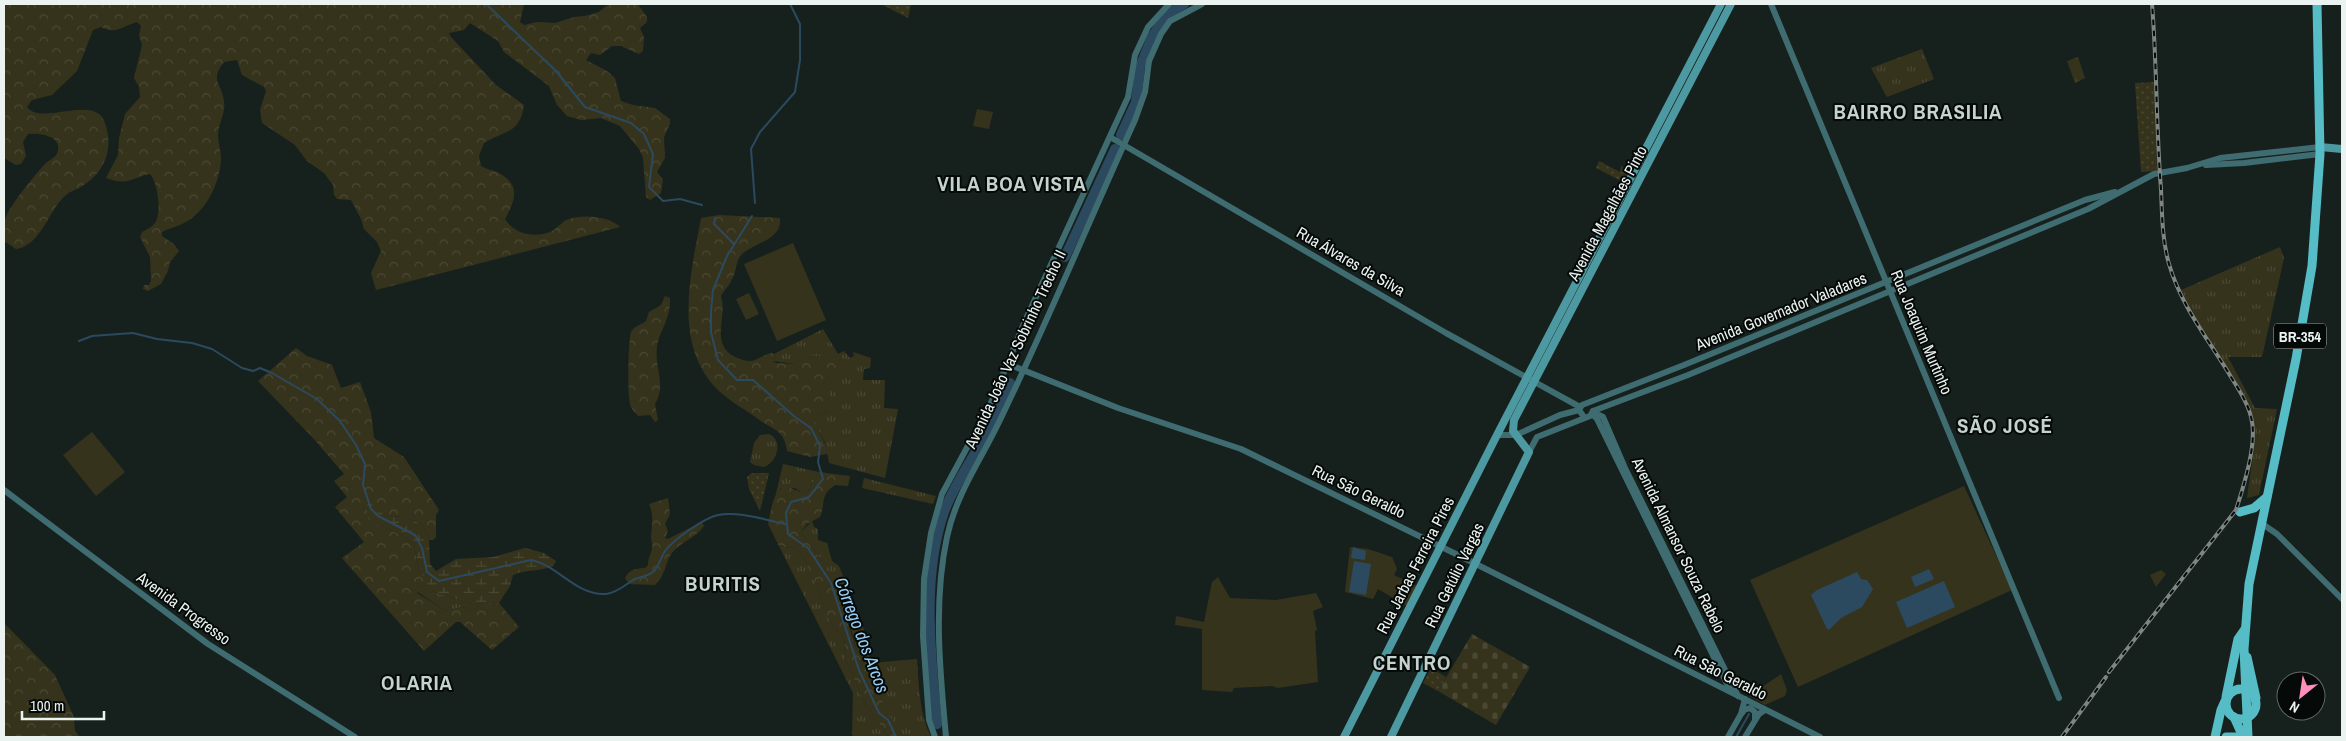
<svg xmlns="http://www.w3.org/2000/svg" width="2346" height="741" viewBox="0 0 2346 741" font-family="'Archivo Narrow',sans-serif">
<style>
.grass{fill:url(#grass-tufts)}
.forest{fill:url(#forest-crowns)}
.wetland{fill:url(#wetland-marsh)}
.cemetery{fill:url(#cemetery-stones)}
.park{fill:url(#park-dots)}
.garden{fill:#36331d}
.water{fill:#2b4a5f}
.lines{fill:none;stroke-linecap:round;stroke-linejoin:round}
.stream{stroke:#2b4a5f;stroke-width:2}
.river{stroke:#2b4a5f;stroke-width:10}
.tertiary{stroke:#3f6c71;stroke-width:6}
.secondary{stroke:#4d99a1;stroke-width:8}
.primary{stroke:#56bcc6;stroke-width:9}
.rail-casing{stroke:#7d8683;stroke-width:4}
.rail{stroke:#050a08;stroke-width:2;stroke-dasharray:5.5;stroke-linecap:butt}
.labels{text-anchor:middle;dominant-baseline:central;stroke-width:4;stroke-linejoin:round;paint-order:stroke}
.shield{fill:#050a08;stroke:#a6adaa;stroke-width:1}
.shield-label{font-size:15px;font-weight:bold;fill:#ebf3f0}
.street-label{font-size:16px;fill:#ebf3f0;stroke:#050a08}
.water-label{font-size:18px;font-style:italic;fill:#95cef6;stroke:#050a08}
.district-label{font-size:21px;font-weight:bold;letter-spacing:1px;fill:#c4d3cd;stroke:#050a08}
</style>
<defs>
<pattern id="grass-tufts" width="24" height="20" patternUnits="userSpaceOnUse" patternTransform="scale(1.25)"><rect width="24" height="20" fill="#36331d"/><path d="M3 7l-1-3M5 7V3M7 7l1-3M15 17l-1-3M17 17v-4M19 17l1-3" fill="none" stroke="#4a4733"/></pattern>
<pattern id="forest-crowns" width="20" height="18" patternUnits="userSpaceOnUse" patternTransform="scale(1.25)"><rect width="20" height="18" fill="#36331d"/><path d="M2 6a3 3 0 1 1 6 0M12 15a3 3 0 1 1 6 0" fill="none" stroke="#4a4733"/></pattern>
<pattern id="wetland-marsh" width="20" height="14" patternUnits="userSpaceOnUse" patternTransform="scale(1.25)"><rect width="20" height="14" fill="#36331d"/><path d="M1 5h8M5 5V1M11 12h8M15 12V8" fill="none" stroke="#4a4733"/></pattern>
<pattern id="cemetery-stones" width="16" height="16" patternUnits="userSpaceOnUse" patternTransform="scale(1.25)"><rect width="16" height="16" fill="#36331d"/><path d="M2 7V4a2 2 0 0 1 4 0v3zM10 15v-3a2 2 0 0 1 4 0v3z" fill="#4a4733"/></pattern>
<pattern id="park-dots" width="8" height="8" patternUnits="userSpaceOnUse" patternTransform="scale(1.25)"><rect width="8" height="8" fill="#36331d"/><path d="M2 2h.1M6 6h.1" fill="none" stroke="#4a4733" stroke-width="1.8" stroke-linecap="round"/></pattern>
</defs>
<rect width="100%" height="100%" fill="#16211d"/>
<g class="grass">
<polygon points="1922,49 1934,79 1887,97 1871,68"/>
<polygon points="2078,57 2085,78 2075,83 2067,61"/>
<polygon points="2280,247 2284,258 2262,357 2228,357 2255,408 2277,409 2259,495 2247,498 2254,448 2253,416 2238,386 2194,316 2181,290"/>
<polygon points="823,329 838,354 844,351 850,358 854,356 853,352 871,358 870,368 864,369 863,380 885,380 884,408 898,409 885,478 829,463 825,442 816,426 815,419 829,409 828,393 823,384 827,378 835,373 826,357 806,356 795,364 773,361 774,354"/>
<path d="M769,434C784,441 777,462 764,467L754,465L750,462L754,443L760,435Z"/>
<polygon points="783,464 819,472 808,491 803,493 795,488 781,488 775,498"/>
<polygon points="864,478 936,496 933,504 862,488"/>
<path d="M812,521L814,527L818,529V540L827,543L832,561L839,566L863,626L871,663L917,659C919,686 919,713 931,737H901L899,734L858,654L844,605L822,561L801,532Z"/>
<polygon points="779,546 792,548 801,553 806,561 811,576 818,588 829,620 844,638 845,658 863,699 888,737 856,737 852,735 853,693"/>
<polygon points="429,585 431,591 475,605 485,602 474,610 462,607 446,611 416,591 418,587"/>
</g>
<g class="forest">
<path d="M4,4H524L520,22L524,25L537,22L555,23L574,17L585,16L599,12L606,6L613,4H640L639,6L647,17V22L640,28L644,37L643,51L639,54L621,46H612L600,55L591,53L586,60L607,71L615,78L621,101L633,105L655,108L670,119V124L664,137L665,158L657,172L663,179L661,193L650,200L646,197L643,158L639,149L620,126L601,118L581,120L567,116L557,105L549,86L504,52L498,41L470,23L464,30L449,33L451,37L496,85L524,105C520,134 505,130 484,143L479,156L481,166C486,169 492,170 497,172C521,184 516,199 505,219C514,234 534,238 550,232C557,229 562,221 569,219C582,214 610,216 620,227L376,290L371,273L381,251L377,242L364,229L361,219L351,200L337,199L334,195L333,185L324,173L307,161L295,145L262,123L260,110L266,91L264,87L242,75L237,60L224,62C209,81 222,84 224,101C226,113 218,124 218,135C218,143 221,151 221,159C220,183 206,212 184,223C177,227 169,228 162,232V236L174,244L179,251L170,262L168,271L161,284L148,291L143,289L144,285H149L151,281L150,257L140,237L142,232C146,230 152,227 155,223C162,213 158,183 150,174C131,178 128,186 106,178L118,155L119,138L125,114L140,97L139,87L134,78L142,45L139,35L141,26L137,22C122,26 117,35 101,27L93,30L77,71L52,95L32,100L27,107C39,124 83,101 99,114C105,119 107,129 108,135C111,158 99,177 79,188C75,190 69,192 66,195C48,210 42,245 16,249L4,241C4,236 2,227 4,222C8,207 34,176 45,164C49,160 57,157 58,151C61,135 39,133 28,134L23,142L26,156L21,164L16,165L4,158Z"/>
<path d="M719,215L780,218C783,239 754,243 742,254C735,261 737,271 732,279C730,285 724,290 721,296C728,317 709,343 735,357C740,359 744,361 750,361C757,361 764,354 772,353L774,354L773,361L776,363L795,364L806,356L826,357L837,366L835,373L827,378L823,384L833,401V406L815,419C816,432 827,440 827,454L810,457L787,451C784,429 774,431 758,419C745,409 727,400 715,387C673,341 691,273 701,218Z"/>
<path d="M665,296L670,298C671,319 659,331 657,347C654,367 667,385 655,404L658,420L655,422L650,415L638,416C636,413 632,410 631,407C627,399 628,342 631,332C634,326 641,325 646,321L649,312L661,305Z"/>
<polygon points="296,348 307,356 332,365 341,388 360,382 371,412 374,438 404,457 439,510 436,515 436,537 433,540 429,540 423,525 405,517 385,516 370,504 369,520 407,538 414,545 419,569 429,585 418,587 417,593 446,611 462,607 474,610 485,602 499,603 519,627 492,650 460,622 456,622 424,651 342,558 364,542 335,507 347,497 334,481 344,474 313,438 258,381"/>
<path d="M819,472L850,476L848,486L835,485C819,496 826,503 820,517L807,524L801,532L832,575L858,654L901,737H888L863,699L845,658L844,638L829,620L818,588L810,576L806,561L801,553L792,548L779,546L768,524C771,512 772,491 786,486L803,493L808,491Z"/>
<path d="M668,498L670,514L665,524L668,531L665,538L668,539L701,522L704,526C696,538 680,542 671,554C665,564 665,576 655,585L629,584L625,578C630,569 634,569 645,568L648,565C648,558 651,555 652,549C653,545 651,540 651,536C652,525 654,514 649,504Z"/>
<polygon points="4,623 55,675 74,717 75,731 80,737 4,737"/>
</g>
<path class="wetland" d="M370,503L385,516L405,517L423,525L429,540L430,564L436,571L456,559L493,557L525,548L544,553L556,561L553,566C540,572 526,569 513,575L510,586L499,603L485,602L475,605L431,591L419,569L414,545L407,538L369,520L366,506Z"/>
<polygon class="cemetery" points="1472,634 1530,667 1496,725 1438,691"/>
<g class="park">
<polygon points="881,4 911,4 908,18"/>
<polygon points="2155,82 2157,171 2141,172 2135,83"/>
<polygon points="1599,161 1620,172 1621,166 1633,172 1627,184 1596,168"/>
<polygon points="752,473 769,473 760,511 749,489 747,477"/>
<polygon points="1431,668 1446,677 1438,691 1423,683"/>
</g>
<g class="garden">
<polygon points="977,109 993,112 989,129 973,126"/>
<polygon points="793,243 826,320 777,341 744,264"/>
<polygon points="749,293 759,314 746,320 736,299"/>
<polygon points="92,432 125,472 96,496 63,455"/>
<polygon points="1964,486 2012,590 1798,687 1750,580"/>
<polygon points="1350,547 1368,549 1392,557 1397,569 1394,575 1417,586 1407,606 1378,589 1373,599 1345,592"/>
<polygon points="2161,570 2166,574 2156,587 2150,575"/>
<polygon points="1218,577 1230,598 1276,600 1316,593 1323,607 1313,611 1317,630 1315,631 1318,682 1278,688 1272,686 1234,688 1232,692 1202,690 1202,629 1175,625 1176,616 1204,622 1212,582"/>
<polygon points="1781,674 1787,690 1785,696 1765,705 1749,696"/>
</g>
<g class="water">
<polygon points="1353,547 1366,551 1365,560 1351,558"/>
<polygon points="1354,561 1371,564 1366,595 1349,592"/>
<polygon points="1929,569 1934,579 1915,587 1911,577"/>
<polygon points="1857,572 1861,579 1867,580 1873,589 1862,607 1841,618 1829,630 1827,629 1811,595 1817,590"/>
<polygon points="1944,581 1955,607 1907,628 1896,602"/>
</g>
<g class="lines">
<g class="stream">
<polyline points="486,4 556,71 585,107 631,123 644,134 653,154 649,187 663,201 680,199 702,205"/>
<polyline points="755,203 751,149 760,132 795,92 800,60 800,24 790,4"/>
<polyline points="752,216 727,256 713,290 711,311 711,332 718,360 737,380 753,380 795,417 811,428 820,446 818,462 823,479 809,497 791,502 786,513 788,534 808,548 831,583 859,670 879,713 888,720 896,737"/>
<polyline points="715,218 714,224 734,244"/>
<path d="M79,341L92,336L133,333L157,339L192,343L212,349L242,368L253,371L260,368L272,373L317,399L340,421L356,445L365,464L363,485L371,509L378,516L415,535L422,548L427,572L439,581L531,560C558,565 576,596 606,594C615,593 623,587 630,582C637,576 647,578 654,571C659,566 661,557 665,551C673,540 704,518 718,515C739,511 765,520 786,524"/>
<polyline points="1736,737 1749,714"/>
</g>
<g class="river">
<polyline points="1121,135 1136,102 1140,67 1152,37 1167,14 1184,4"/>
<polyline points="1065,257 1115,149"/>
<path d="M937,724C931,655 921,579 944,512C952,490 966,469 978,448C990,427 1000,405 1010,383"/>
</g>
<g class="tertiary">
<polyline points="1771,4 2059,698"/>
<polyline points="1110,137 1446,333 1580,407"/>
<polyline points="2206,165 2244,163 2320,154"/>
<polyline points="1008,364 1118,408 1241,449 1458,555 1820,737"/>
<polyline points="1593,411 1688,375 2088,209 2154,174 2187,168 2220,158 2320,147"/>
<polyline points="1593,412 1603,417 1625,468 1738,696"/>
<polyline points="1592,414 1597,419 1731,692"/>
<polyline points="1584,417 1579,410 1582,405 1684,365 2085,200 2115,192"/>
<polyline points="1497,435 1516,435 1560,415 1579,410"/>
<polyline points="1529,452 1537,437 1590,416 1593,411"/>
<polyline points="4,490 208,644 355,737"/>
<polyline points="2261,523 2277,534 2342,599"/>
<polyline points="1742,713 1744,710 1750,708 1755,712 1755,719"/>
<polyline points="935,737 929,720 923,636 924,579 931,533 942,494 991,403 1025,321 1128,97 1135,55 1148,27 1169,4"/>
<path d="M946,737C940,671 933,603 947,537C956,494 981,460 1000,420C1048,321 1090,219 1135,120L1145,92L1149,61L1161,34L1170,21L1202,4"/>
<polyline points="1728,737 1741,714 1745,699"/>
<polyline points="1745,737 1759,714 1765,710"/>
</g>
<g class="secondary">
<polyline points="2320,147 2342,149"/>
<polyline points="1344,737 1497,435 1721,4"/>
<polyline points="1391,737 1529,452 1513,431 1514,420 1731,4"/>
</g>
<g class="primary">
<polyline points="2240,512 2254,508 2267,497"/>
<polyline points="2247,657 2256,698"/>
<circle cx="2241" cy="704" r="15"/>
<polyline points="2226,697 2238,639 2245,629"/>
<polyline points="2234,717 2243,737"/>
<polyline points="2215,737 2221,710 2225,701"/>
<polyline points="2226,737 2239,737"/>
<polyline points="2248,737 2244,649 2249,584 2296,359 2312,266 2320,154 2317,4"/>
</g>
<g class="rail-casing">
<g id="rail">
<path d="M2109,672L2236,510C2244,485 2258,442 2251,417C2248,403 2238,388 2231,377C2209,340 2181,306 2169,264C2162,240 2162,213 2161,189C2156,127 2157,65 2152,4"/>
<polyline points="2062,737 2106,677"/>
</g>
</g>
<use href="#rail" class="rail"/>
</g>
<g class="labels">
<rect class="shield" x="2274" y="323.5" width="52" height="25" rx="4"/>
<g class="shield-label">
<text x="2300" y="336">BR-354</text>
</g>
<g class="street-label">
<text transform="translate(1607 213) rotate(-62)">Avenida Magalhães Pinto</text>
<text transform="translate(1351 261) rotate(30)">Rua Álvares da Silva</text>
<text transform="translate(1781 311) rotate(-22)">Avenida Governador Valadares</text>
<text transform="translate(1922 332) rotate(67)">Rua Joaquim Murtinho</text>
<text transform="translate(1015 349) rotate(-65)">Avenida João Vaz Sobrinho Trecho II</text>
<text transform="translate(1359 491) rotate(26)">Rua São Geraldo</text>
<text transform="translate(1679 545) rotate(64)">Avenida Almansor Souza Rabelo</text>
<text transform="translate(1415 565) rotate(-63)">Rua Jarbas Ferreira Pires</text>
<text transform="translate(1454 575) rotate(-64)">Rua Getúlio Vargas</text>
<text transform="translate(184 608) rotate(36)">Avenida Progresso</text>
<text transform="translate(1721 672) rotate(27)">Rua São Geraldo</text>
</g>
<g class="water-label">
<text transform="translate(862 635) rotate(69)">Córrego dos Arcos</text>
</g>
<g class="district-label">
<text x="1918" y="111">BAIRRO BRASILIA</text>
<text x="1012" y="183">VILA BOA VISTA</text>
<text x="2005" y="425">SÃO JOSÉ</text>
<text x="723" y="583">BURITIS</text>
<text x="1412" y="662">CENTRO</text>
<text x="417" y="682">OLARIA</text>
</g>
</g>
<rect width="2346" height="741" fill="none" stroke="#ebf3f0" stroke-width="10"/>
<g transform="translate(2301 696) rotate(210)"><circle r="24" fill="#050a08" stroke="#616765"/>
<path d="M0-4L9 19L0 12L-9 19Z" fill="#ff8eba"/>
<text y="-8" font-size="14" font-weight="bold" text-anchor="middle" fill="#ebf3f0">N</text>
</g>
<path d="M22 711v8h82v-8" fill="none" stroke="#ebf3f0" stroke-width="2.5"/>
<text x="30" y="711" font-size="15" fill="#ebf3f0" stroke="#050a08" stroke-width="4" paint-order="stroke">100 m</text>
</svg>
